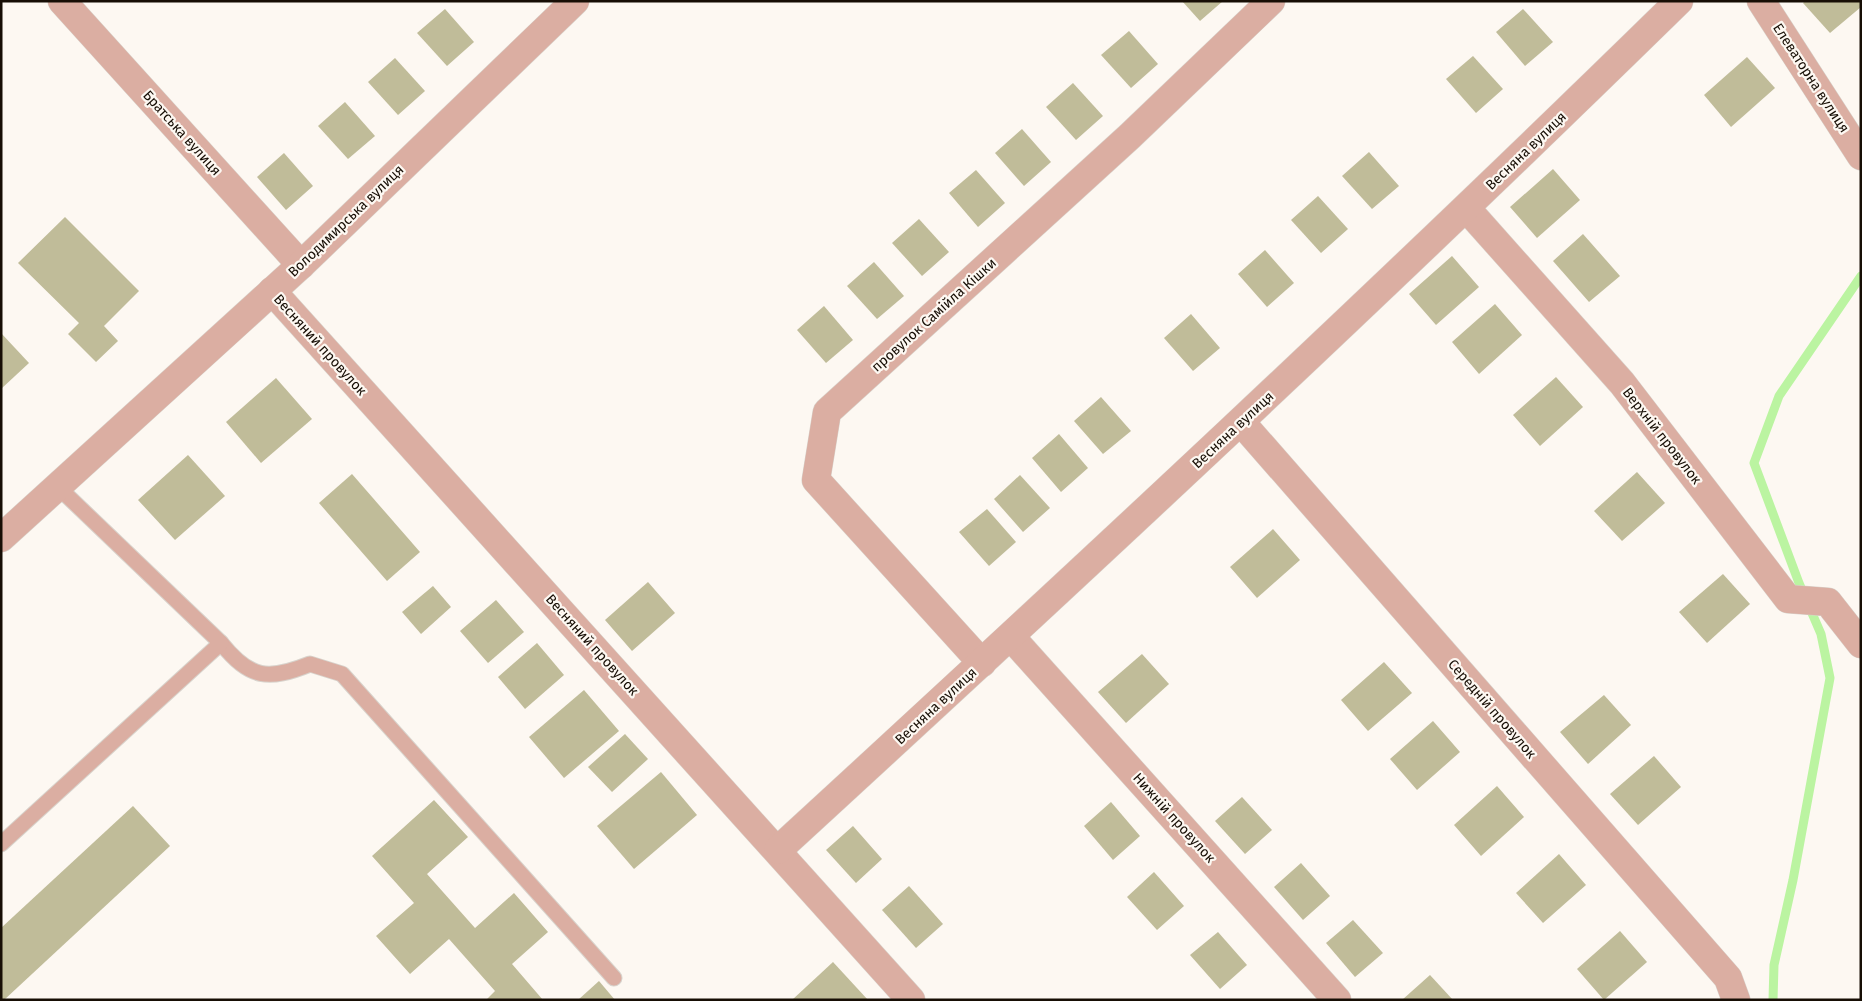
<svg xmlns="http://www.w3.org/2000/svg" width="1862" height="1001" viewBox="0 0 1862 1001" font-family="'Fira Sans',sans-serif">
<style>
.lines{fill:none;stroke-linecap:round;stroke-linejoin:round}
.stream{stroke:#bbf4a1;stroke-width:9}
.building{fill:#c0bc99}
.service-casing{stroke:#d8d3cc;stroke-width:17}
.minor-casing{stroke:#d8d3cc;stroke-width:29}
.service{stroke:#dbaea2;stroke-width:15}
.minor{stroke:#dbaea2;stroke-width:28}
.labels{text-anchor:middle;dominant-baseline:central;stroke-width:4.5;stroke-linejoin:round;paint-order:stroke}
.street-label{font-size:14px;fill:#170e05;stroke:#fdf8f2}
</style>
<rect width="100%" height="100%" fill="#fdf8f2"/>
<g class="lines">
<polyline class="stream" points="1773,1000 1774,965 1793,880 1830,678 1821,634 1799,583 1754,463 1779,396 1861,276"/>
</g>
<g class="building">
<polygon points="1182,1 1223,1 1200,21"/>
<polygon points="1805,1 1861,1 1861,7 1830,33 1803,3"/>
<polygon points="445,9 474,42 447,66 417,33"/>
<polygon points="1523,9 1553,42 1525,66 1496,32"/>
<polygon points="1129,31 1158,64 1131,88 1101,55"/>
<polygon points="1473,56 1503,89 1476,113 1446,79"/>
<polygon points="1747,57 1775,88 1731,127 1704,95"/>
<polygon points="395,58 425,91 398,115 368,82"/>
<polygon points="1073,83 1103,116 1076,140 1046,107"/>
<polygon points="345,102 375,136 348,159 318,126"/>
<polygon points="1022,129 1051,162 1024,186 995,153"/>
<polygon points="1369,152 1399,186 1372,209 1342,176"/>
<polygon points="284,153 313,186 286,210 257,177"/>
<polygon points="1553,169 1580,200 1537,238 1510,207"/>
<polygon points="976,170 1005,203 978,227 949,193"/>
<polygon points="1318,196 1348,229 1321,253 1291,220"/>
<polygon points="65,217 139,291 104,326 118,341 96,362 68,334 79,323 18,263"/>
<polygon points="919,219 949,252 922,276 892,243"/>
<polygon points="1583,234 1620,276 1589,302 1553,261"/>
<polygon points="1265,250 1294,283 1267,307 1238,274"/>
<polygon points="1452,256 1479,287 1436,325 1409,294"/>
<polygon points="874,262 904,296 877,319 847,286"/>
<polygon points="1495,304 1522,335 1479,374 1452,342"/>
<polygon points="824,306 853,340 826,363 797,330"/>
<polygon points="1191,314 1220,348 1193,371 1164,338"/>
<polygon points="1,333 29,363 1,389"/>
<polygon points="1556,377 1583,407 1540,446 1513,415"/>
<polygon points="276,378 312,419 261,463 226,422"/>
<polygon points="1101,397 1131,431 1103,454 1074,421"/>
<polygon points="1059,434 1088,468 1061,492 1032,458"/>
<polygon points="188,455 225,496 175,540 138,500"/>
<polygon points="1637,472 1665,503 1622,541 1594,511"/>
<polygon points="352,474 420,552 387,581 319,503"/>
<polygon points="1020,475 1050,508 1023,532 994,499"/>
<polygon points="987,509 1016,542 989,566 959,532"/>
<polygon points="1273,529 1300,560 1257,598 1230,567"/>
<polygon points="1723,574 1750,604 1707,643 1679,612"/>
<polygon points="648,582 675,613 632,651 605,620"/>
<polygon points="433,586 451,607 421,634 402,612"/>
<polygon points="496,600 524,632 488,663 460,631"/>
<polygon points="537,643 564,675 525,709 498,677"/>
<polygon points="1142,654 1169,684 1126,723 1098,692"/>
<polygon points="1384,662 1412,693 1368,731 1341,700"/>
<polygon points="584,690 619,731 564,778 529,737"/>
<polygon points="1604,695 1631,725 1588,764 1560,732"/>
<polygon points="1433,721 1460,752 1417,790 1390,759"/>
<polygon points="625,734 648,759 612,792 588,767"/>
<polygon points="1654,756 1681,787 1638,825 1610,794"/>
<polygon points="661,772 697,815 634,869 597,826"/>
<polygon points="1497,786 1524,817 1481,856 1454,825"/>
<polygon points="1242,797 1272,830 1245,854 1215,821"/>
<polygon points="434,800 468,837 427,874 475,928 514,893 548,932 512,964 543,1000 486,1000 495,991 449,939 410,974 376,936 414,903 372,856"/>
<polygon points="1111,802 1140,836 1113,860 1084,826"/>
<polygon points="133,806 170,846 4,1000 1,1000 1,928"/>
<polygon points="853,826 882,859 856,883 826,850"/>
<polygon points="1559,854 1586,885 1543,923 1516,893"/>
<polygon points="1301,863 1330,896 1303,920 1274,887"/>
<polygon points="1154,872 1184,906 1157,930 1127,897"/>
<polygon points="909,886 943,924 916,948 882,910"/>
<polygon points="1353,920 1383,953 1355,977 1326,943"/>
<polygon points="1620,931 1647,962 1604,1000 1577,969"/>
<polygon points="1218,932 1247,965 1220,989 1190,955"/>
<polygon points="833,962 868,1000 792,1000"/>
<polygon points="1430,975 1453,1000 1402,1000"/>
<polygon points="599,981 615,1000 578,1000"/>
</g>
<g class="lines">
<g class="service-casing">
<g id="service">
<path d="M221,643C250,679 268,681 310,664L342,674L614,978"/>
<polyline points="1,844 221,643 58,487"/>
</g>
</g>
<g class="minor-casing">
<g id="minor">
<polyline points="62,1 301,265"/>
<polyline points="1761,1 1861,156"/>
<polyline points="1467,209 1622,383 1788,599 1828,602 1861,644"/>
<polyline points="272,291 911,1000"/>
<polyline points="1241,422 1728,978 1736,1000"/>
<polyline points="1,538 301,265 575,1"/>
<polyline points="1011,637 1337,1000"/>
<polyline points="982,663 816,480 827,412 1130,136 1271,1"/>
<path d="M778,850C1082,571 1384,290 1679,1"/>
</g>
</g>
<use href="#service" class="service"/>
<use href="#minor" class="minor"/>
</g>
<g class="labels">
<g class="street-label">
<text transform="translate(1811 78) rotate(57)">Елеваторна вулиця</text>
<text transform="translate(182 133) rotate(48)">Братська вулиця</text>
<text transform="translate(1526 151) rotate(-44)">Весняна вулиця</text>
<text transform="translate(346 221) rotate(-44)">Володимирська вулиця</text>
<text transform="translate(934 315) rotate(-42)">провулок Самійла Кішки</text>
<text transform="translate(320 345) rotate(48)">Весняний провулок</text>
<text transform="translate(1233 430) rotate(-43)">Весняна вулиця</text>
<text transform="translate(1662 436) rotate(52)">Верхній провулок</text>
<text transform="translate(592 645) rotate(48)">Весняний провулок</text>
<text transform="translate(936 706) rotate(-43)">Весняна вулиця</text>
<text transform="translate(1492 709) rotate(49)">Середній провулок</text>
<text transform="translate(1174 818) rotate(48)">Нижній провулок</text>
</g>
</g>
<rect width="1862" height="1001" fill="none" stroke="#170e05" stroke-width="5"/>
</svg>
